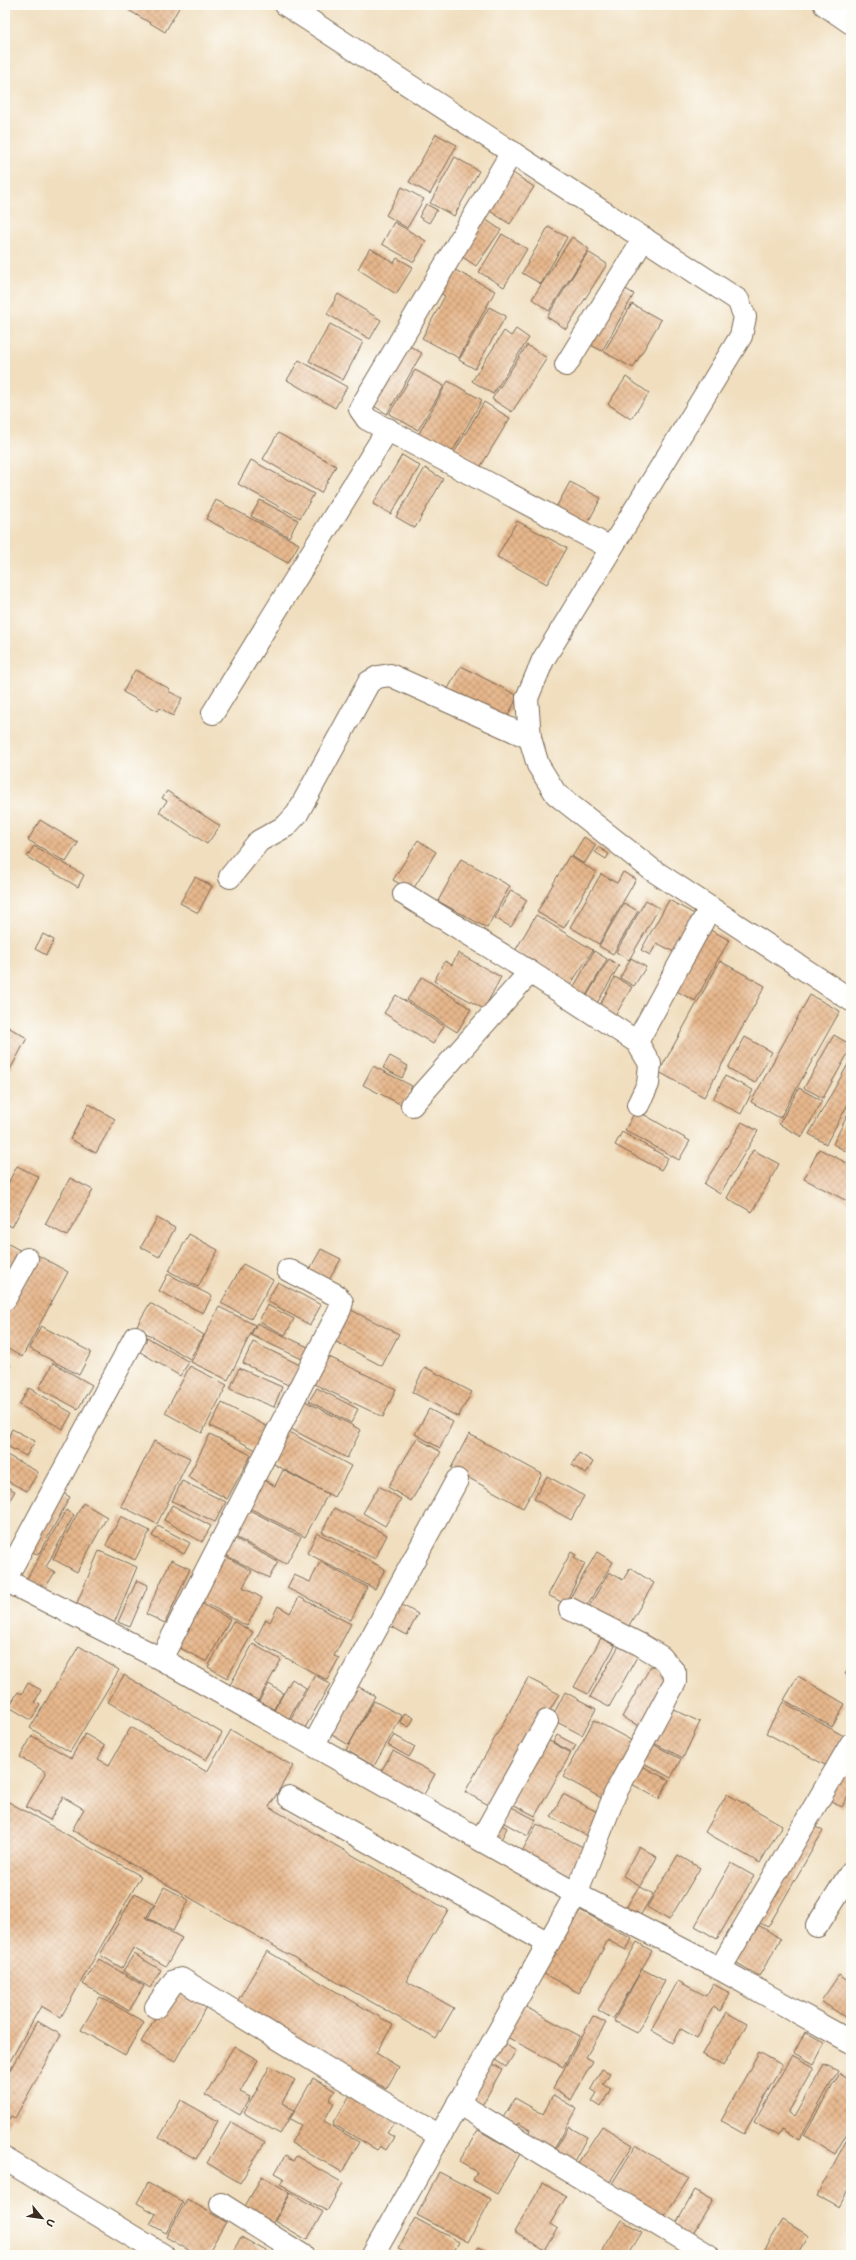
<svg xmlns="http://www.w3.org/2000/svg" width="856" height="2260" viewBox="0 0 856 2260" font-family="Itim,sans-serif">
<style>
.building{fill:url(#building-cross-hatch)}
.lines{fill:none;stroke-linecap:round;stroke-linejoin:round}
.minor-casing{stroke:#7a6956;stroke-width:24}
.minor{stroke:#fff;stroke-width:22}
</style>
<defs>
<pattern id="building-cross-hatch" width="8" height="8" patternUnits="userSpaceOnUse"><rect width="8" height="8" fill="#e7b78c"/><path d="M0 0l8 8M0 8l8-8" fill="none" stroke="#bc9572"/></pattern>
</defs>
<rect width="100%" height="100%" fill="#fdfcf7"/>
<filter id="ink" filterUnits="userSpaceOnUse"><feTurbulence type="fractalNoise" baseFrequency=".025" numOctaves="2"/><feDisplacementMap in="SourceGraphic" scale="8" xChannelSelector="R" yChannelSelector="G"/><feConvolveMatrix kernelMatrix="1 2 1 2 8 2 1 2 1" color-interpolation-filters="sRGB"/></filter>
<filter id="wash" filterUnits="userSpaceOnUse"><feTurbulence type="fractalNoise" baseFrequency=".012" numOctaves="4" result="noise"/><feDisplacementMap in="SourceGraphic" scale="16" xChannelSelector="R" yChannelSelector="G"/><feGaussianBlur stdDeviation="0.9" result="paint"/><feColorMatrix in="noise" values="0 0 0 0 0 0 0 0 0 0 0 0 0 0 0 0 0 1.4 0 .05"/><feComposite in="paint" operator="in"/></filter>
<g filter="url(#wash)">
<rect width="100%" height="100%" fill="#f0debe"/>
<g id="blocks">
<g class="building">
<polygon points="120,5 177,5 180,6 165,32"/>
<polygon points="436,134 457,145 430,194 409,182"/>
<polygon points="455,157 479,171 454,216 430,203"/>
<polygon points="507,169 534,187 510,224 482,206"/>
<polygon points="402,187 424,199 407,228 386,215"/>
<polygon points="426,204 437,210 429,223 419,217"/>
<polygon points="479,215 501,230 476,266 454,251"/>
<polygon points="394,222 426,241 414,262 382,244"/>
<polygon points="548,227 567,237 541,284 522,273"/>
<polygon points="502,234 527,249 504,287 479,272"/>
<polygon points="572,237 589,249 549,311 532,299"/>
<polygon points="370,248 394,263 397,258 413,267 396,294 358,269"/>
<polygon points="588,252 607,264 566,329 547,317"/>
<polygon points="455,270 495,291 459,358 422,338 445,296 438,292 445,279 449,281"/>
<polygon points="617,284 634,294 602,351 585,342"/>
<polygon points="338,294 381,320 370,339 327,314"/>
<polygon points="632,304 661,320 633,368 604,352"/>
<polygon points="489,307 506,316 475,369 459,360"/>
<polygon points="330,324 363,342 343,380 309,361"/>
<polygon points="516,329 529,338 493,394 472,381 504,331 511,336"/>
<polygon points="406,344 422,353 387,414 364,400"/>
<polygon points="527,345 547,358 512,412 492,399"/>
<polygon points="299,360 347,387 335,408 287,380"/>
<polygon points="415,370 444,386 418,430 389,414"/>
<polygon points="626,377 649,393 631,419 608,404"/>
<polygon points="448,381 482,400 451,454 418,435"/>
<polygon points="484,402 510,418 479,469 450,460"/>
<polygon points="278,433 336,466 321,493 263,459"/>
<polygon points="402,455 420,466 391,514 373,504"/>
<polygon points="251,460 314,494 300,518 238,484"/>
<polygon points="425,468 443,479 415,528 396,517"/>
<polygon points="570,482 601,498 585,528 554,511"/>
<polygon points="216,500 299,544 288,563 206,519"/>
<polygon points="260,500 298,520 289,537 251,516"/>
<polygon points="517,521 567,548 547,584 497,557"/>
<polygon points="461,666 518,696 504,723 446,692"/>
<polygon points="135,670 170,689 168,691 182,698 173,716 160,708 158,711 123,692"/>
<polygon points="167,791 220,826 207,844 159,812 167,801 162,798"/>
<polygon points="40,820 78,843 66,862 28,840"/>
<polygon points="584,837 596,845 584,864 572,856"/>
<polygon points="418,840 436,852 412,891 393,880"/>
<polygon points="34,846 84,875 78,887 27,857"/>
<polygon points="598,847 609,854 606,859 595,852"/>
<polygon points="569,856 596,872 564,928 537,912"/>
<polygon points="461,859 510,886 487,928 438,901"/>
<polygon points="623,872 636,879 599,944 570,927 601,874 617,883"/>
<polygon points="195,877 212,886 198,913 180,903"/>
<polygon points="511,890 527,900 511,927 495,918"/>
<polygon points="646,900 659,908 629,960 616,952"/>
<polygon points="669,900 698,916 676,953 657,943 650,955 641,950"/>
<polygon points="624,903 638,911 613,954 599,946"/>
<polygon points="536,915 593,950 570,985 515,951"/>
<polygon points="703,926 729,940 695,1001 669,987"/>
<polygon points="43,934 54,940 46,955 35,949"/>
<polygon points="594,951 607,959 586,996 573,988"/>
<polygon points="458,953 501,977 484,1009 434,981 445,961 452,965"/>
<polygon points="631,958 646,967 634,986 620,978"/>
<polygon points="609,959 619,966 594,1008 583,1002"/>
<polygon points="720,961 765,986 704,1097 659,1072"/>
<polygon points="422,977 471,1009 457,1032 407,1000"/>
<polygon points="615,977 632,987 612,1021 596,1012"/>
<polygon points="396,995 444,1026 433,1044 384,1013"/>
<polygon points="810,995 840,1011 780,1118 751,1102"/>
<polygon points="8,1027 27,1038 5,1079 5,1031"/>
<polygon points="834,1035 851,1045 851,1048 823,1098 804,1088"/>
<polygon points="745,1037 772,1052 755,1083 728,1068"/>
<polygon points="390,1056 408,1066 402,1078 383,1068"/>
<polygon points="851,1059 851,1099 826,1144 809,1134"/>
<polygon points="373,1066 412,1086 402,1105 363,1085"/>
<polygon points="725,1076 753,1090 741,1114 713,1099"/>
<polygon points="799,1088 822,1101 802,1137 779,1124"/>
<polygon points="89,1104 115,1119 96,1153 70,1139"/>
<polygon points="851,1108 851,1154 833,1144"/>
<polygon points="636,1110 690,1141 679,1160 625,1130"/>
<polygon points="742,1122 758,1131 720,1194 704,1184"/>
<polygon points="622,1132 668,1158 661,1170 615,1145"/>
<polygon points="819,1149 851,1165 851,1203 804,1179"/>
<polygon points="753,1150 779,1164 752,1212 727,1198"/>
<polygon points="17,1166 39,1177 12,1227 5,1223 5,1189"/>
<polygon points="70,1178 93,1190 67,1236 45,1224"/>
<polygon points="157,1218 175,1228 159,1257 141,1247"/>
<polygon points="189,1234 218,1250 198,1287 169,1271"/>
<polygon points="5,1242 23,1252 5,1283"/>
<polygon points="321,1249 341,1259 326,1285 307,1274"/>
<polygon points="34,1253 68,1272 22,1357 5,1347 5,1306"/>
<polygon points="243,1264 273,1280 251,1319 221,1303"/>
<polygon points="168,1274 212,1296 203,1313 159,1291"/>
<polygon points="278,1282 321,1305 310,1325 267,1301"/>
<polygon points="150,1303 204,1335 190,1359 136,1327"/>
<polygon points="267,1305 294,1319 285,1335 259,1321"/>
<polygon points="219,1307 255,1325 228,1380 191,1362"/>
<polygon points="345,1307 399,1334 382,1366 329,1338"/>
<polygon points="257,1323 310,1348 304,1360 251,1335"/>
<polygon points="41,1326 91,1352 79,1375 29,1348"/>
<polygon points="145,1336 189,1362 180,1376 137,1350"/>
<polygon points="253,1342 300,1365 290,1386 243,1363"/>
<polygon points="325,1355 396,1389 383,1417 312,1383"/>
<polygon points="5,1362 11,1365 5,1375"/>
<polygon points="53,1363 92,1385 78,1409 39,1388"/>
<polygon points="190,1366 227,1385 202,1433 165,1413"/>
<polygon points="425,1367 472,1392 458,1417 412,1392"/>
<polygon points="239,1368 282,1387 274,1407 230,1389"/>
<polygon points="29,1388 72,1413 63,1429 19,1405"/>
<polygon points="317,1388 358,1409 351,1423 309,1401"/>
<polygon points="305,1401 361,1430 347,1458 291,1429"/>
<polygon points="222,1403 268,1427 256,1450 210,1426"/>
<polygon points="429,1409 453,1422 440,1448 415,1434"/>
<polygon points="282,1428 351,1466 334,1497 265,1459"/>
<polygon points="12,1429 35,1441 26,1456 5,1445"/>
<polygon points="210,1434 251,1455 227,1499 188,1477"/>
<polygon points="469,1434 542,1474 523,1508 451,1468"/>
<polygon points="417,1438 441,1452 411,1501 388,1487"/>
<polygon points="154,1441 190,1458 157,1524 121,1506"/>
<polygon points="579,1453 593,1462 586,1474 572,1465"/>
<polygon points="5,1454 38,1472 27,1491 5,1480"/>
<polygon points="283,1470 328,1494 305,1537 242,1504 257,1476 275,1486"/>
<polygon points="547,1476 584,1496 571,1520 534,1499"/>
<polygon points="182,1481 226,1502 215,1522 172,1501"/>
<polygon points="5,1486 15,1491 5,1509"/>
<polygon points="379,1486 401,1499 385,1526 363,1513"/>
<polygon points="56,1489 70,1497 38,1555 24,1547"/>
<polygon points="83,1503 107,1517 77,1572 53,1559"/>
<polygon points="172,1505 211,1526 202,1542 164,1520"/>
<polygon points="240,1505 301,1537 286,1564 226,1532"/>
<polygon points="334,1508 387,1535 375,1559 322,1532"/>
<polygon points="66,1510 74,1515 46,1567 55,1572 44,1590 26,1580"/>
<polygon points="121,1516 150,1531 135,1560 106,1545"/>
<polygon points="158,1526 190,1543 184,1554 152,1536"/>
<polygon points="317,1533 385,1569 375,1589 307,1553"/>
<polygon points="227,1534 278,1562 269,1578 218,1551"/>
<polygon points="99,1551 137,1567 113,1626 74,1610"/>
<polygon points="571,1552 576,1555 574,1558 585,1564 565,1604 548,1595"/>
<polygon points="597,1552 613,1562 584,1610 568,1601"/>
<polygon points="220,1553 252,1571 243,1587 262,1598 247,1626 195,1597"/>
<polygon points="171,1560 190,1569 165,1623 146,1614"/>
<polygon points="320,1562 367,1587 351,1620 287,1588 294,1575 310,1582"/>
<polygon points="630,1568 654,1583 625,1632 587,1610 609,1572 623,1580"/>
<polygon points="137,1580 148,1585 130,1627 118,1622"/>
<polygon points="299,1597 351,1624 334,1656 339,1658 327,1680 255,1641 266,1619 270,1622 278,1606 290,1613"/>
<polygon points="195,1600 230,1619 207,1662 172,1644"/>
<polygon points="395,1601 418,1614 407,1635 383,1622"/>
<polygon points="233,1621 253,1632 227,1678 208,1667"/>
<polygon points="601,1638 615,1646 588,1694 574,1687"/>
<polygon points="253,1644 281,1660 255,1706 227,1690"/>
<polygon points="620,1644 638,1655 609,1707 590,1697"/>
<polygon points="79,1646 119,1670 70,1752 30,1728"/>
<polygon points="851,1665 851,1678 845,1674"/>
<polygon points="651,1666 670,1676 641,1727 622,1717"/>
<polygon points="124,1675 222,1733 206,1760 108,1702"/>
<polygon points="315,1675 330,1684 302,1733 287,1725"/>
<polygon points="798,1676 845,1704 832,1727 784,1700"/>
<polygon points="528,1678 559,1694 496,1809 465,1792"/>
<polygon points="292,1679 306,1688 285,1725 270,1717"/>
<polygon points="28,1683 41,1690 35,1702 40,1705 31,1720 9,1707 18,1692 22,1694"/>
<polygon points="352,1683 375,1696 349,1745 325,1731"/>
<polygon points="269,1684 283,1693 272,1712 258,1703"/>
<polygon points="565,1692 596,1709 582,1735 551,1719"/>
<polygon points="374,1701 402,1716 374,1766 346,1750"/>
<polygon points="783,1702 844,1736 827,1766 766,1733"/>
<polygon points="669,1707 700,1722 683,1758 652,1742"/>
<polygon points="405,1713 414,1718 409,1727 400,1722"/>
<polygon points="594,1720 636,1743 605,1800 563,1777"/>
<polygon points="131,1727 207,1772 231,1730 293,1766 269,1807 448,1910 406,1981 454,2008 436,2039 72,1830 84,1809 63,1797 50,1820 26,1807 46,1772 20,1757 32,1736 71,1758 85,1734 105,1746 98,1759 109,1765"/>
<polygon points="394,1735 415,1747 409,1757 388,1745"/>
<polygon points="557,1735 576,1745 572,1752 553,1742"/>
<polygon points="542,1737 571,1753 535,1816 507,1801"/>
<polygon points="645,1740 681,1759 671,1778 635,1758"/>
<polygon points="393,1751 435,1774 420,1802 377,1778"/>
<polygon points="851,1757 851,1791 842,1807 822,1796"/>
<polygon points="639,1765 669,1780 659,1799 630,1783"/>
<polygon points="563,1794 601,1814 589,1837 551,1817"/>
<polygon points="727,1794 782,1825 760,1863 705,1832"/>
<polygon points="5,1800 141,1876 61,2017 41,2006 5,2070"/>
<polygon points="506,1804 536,1820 528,1836 497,1819"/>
<polygon points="493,1820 507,1828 497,1847"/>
<polygon points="807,1822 823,1831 768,1927 752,1919"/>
<polygon points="537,1824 587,1849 570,1881 520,1855"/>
<polygon points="639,1846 657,1857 641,1886 623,1876"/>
<polygon points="678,1855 700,1868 669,1920 647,1907"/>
<polygon points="731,1863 754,1876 717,1939 695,1926"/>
<polygon points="639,1886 653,1894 640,1916 626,1908"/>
<polygon points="164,1887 189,1900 173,1931 148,1918"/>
<polygon points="135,1893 154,1904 146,1918 182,1938 166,1966 133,1948 122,1968 100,1955"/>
<polygon points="573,1906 632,1939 626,1950 608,1940 579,1993 537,1970"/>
<polygon points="752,1921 781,1939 759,1976 729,1958"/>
<polygon points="637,1942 652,1951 613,2019 598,2010"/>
<polygon points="267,1951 393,2025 376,2053 399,2067 386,2089 363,2075 361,2080 235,2005"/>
<polygon points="134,1954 161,1970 150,1988 123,1971"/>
<polygon points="99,1959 144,1986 129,2011 83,1984"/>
<polygon points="642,1969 665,1981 637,2033 614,2021"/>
<polygon points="839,1975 851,1983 849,2020 821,2001"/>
<polygon points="678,1981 706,1996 713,1984 730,1993 720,2011 713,2007 697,2038 681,2029 673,2043 651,2030"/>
<polygon points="173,1988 206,2007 175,2061 141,2042"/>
<polygon points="100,1997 144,2022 125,2055 81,2030"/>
<polygon points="522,2005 580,2036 563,2067 505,2036"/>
<polygon points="726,2012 747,2024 723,2066 702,2054"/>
<polygon points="593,2016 606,2023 586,2057 593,2061 571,2100 553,2089"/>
<polygon points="37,2021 61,2035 15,2118 11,2116 5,2127 5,2079"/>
<polygon points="805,2032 825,2043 814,2064 794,2053"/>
<polygon points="502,2043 516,2051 506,2067 492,2058"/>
<polygon points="234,2046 258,2060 240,2092 250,2097 240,2115 205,2095"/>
<polygon points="759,2052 782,2065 744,2134 721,2121"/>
<polygon points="792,2055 814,2067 788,2113 794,2117 824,2064 838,2071 799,2140 781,2130 778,2136 754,2122"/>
<polygon points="491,2063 502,2069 479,2111 468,2105"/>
<polygon points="270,2066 295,2080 282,2103 294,2110 280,2134 244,2113"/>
<polygon points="602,2069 610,2073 603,2084 611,2088 601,2107 592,2101 597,2093 591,2089"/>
<polygon points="840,2073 851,2080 851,2126 835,2154 804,2135"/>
<polygon points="313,2078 335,2091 329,2100 334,2103 324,2121 359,2142 342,2172 291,2143 301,2125 290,2119"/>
<polygon points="350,2095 395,2121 387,2133 394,2137 386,2150 380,2146 377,2150 333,2124"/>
<polygon points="553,2095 577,2109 552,2153 526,2138 530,2130 518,2123 515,2128 501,2121 515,2098 543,2114"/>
<polygon points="181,2100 218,2121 196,2159 159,2138"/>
<polygon points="231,2122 265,2142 240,2183 207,2163"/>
<polygon points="602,2126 633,2145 605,2189 574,2169"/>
<polygon points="569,2127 587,2137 572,2165 553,2154"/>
<polygon points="478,2130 520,2154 497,2194 473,2180 477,2172 459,2162"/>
<polygon points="851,2132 851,2185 839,2207 817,2195"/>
<polygon points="636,2145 689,2178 664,2217 611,2185"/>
<polygon points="285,2156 293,2161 296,2156 343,2183 327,2211 280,2184 284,2178 275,2173"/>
<polygon points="439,2172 491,2199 468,2242 417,2215"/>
<polygon points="262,2176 290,2193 272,2224 244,2208"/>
<polygon points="148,2183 183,2202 166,2233 150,2224 156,2214 137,2203"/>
<polygon points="543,2183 566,2197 550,2224 558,2229 545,2251 514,2232"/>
<polygon points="695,2190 713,2200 689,2241 672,2231"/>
<polygon points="291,2193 323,2212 307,2240 275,2221"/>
<polygon points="187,2199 226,2222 207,2255 197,2255 166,2237"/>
<polygon points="415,2218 459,2242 452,2255 409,2255 398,2249"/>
<polygon points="621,2220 642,2232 628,2255 600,2255"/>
<polygon points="783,2220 809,2236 797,2255 761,2255"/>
<polygon points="241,2237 273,2255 231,2255"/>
<polygon points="479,2247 494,2255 474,2255"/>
</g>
</g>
</g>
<g filter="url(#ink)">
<use href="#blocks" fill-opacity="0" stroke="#7a6956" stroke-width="1"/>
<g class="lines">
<g class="minor-casing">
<g id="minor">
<polyline points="286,5 738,300 745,317 741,336 543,660 527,698 530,738 538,765 556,794 651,869 851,1000"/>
<polyline points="825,5 851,23"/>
<polyline points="512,152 360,409 367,419 611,548"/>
<polyline points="566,365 644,238"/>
<polyline points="213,713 388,429"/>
<polyline points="230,877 259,841 286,826 297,814 369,682 378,677 390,675 530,738"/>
<polyline points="404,894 530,972 637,1042 650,1064 648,1084 638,1105"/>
<polyline points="637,1042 710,908"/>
<polyline points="412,1105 530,972"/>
<polyline points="5,1299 27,1259"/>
<polyline points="135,1337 5,1580 161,1659 576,1894 720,1969 851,2042"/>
<polyline points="161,1659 340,1309 342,1302 336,1295 288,1270"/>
<polyline points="314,1744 457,1480"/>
<polyline points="289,1797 548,1943"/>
<polyline points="481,1840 547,1721"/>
<polyline points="817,1926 851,1872"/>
<polyline points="720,1969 851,1744"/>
<polyline points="156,2007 174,1981 181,1979 372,2096 440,2136"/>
<polyline points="458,2103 708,2255"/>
<polyline points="5,2159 163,2255"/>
<polyline points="221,2204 302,2255"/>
<polyline points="373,2255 576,1894 615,1794 675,1682 675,1673 661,1657 641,1645 570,1609"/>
</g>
</g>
<use href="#minor" class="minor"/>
</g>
</g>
<rect width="856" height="2260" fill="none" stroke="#fdfcf7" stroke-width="20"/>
<g transform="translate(42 2218) rotate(119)" stroke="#fdfcf7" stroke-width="3" paint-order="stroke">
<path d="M0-3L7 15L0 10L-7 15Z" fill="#3b2a1e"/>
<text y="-6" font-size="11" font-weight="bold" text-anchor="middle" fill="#3b2a1e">U</text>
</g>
</svg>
